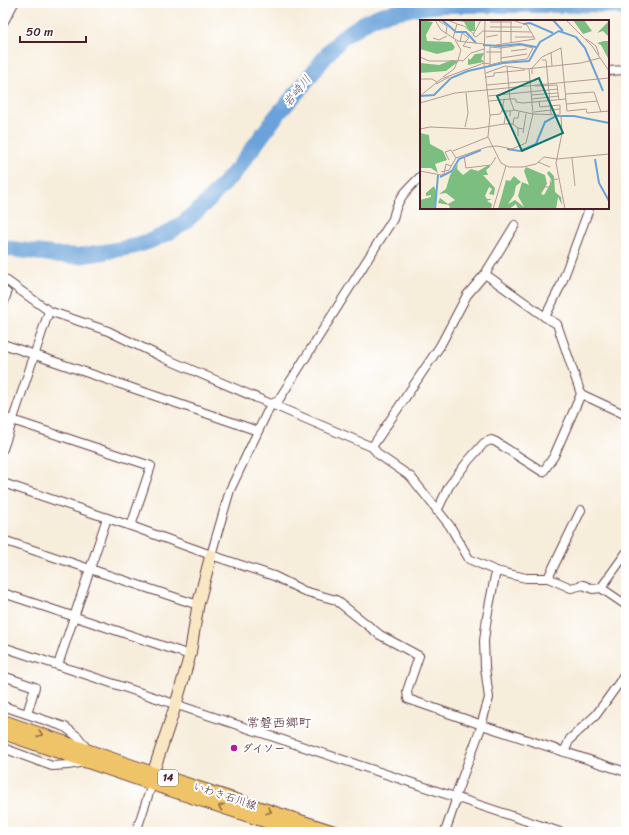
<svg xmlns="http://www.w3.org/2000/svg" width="629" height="835" viewBox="0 0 629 835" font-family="Sriracha,'Klee One',sans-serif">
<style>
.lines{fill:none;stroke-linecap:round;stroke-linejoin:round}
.river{stroke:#6aa2d9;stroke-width:16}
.street-casing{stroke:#643e45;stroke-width:10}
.secondary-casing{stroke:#643e45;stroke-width:13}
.primary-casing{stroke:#643e45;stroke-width:14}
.street{stroke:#fff;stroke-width:8}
.secondary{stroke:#f9e7c3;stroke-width:11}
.primary{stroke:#efc469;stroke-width:12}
.oneway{stroke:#946947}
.poi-dot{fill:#b5179e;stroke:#fff;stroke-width:1.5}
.labels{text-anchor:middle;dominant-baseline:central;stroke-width:4;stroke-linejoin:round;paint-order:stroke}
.shield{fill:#fff;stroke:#80626b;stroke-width:1}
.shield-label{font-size:10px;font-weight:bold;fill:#4a1f2b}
.poi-label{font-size:11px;font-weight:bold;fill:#4a1f2b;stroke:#fff;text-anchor:start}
.street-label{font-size:11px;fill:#4a1f2b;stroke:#fff}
.water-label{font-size:12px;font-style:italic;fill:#585a79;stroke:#fff}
.quarter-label{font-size:13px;fill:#4a1f2b;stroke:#fff}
.inset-river{fill:none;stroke:#6aa2d9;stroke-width:2}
.inset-road{fill:none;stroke:#b29b95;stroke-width:1}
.view{fill:#0f766e;fill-opacity:0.15;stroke:#0f766e;stroke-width:2}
.inset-edge{fill:none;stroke:#4a1f2b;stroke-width:2}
</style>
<rect width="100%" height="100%" fill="#fff"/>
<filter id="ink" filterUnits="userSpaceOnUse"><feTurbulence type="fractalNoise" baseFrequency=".025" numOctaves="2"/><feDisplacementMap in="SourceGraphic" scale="8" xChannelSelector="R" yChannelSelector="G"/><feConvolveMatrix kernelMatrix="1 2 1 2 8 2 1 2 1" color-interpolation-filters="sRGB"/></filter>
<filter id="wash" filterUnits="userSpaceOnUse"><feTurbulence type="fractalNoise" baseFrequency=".012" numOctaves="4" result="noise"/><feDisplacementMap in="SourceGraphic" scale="16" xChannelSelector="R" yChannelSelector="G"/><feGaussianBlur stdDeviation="0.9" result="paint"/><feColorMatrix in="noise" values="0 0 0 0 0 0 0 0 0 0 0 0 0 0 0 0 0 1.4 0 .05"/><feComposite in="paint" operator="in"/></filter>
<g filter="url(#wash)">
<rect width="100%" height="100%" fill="#f7eddb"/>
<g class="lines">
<polyline class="river" points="3,248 59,255 78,256 104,252 131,247 150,241 168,233 185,222 208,201 238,168 277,115 300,89 329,52 343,37 367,21 381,15 415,8 440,5 559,5 592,4 616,6 626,9"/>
</g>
</g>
<g filter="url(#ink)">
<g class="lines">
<g class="street-casing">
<g id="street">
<polyline points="3,23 14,3"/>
<polyline points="608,71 626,70"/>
<path d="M421,176C406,191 397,198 393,219L278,401L271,404L372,447L379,455L411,477L450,526L469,559L496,571L526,578H548L581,510"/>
<polyline points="485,274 545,317 561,285 589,209"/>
<polyline points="3,278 49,311 108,331 164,358 271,404 230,490 211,555"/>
<polyline points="3,290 7,293 3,305"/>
<polyline points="545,317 557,324 581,394 626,415"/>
<polyline points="3,344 258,431"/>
<polyline points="3,417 151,466 131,526"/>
<polyline points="372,447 440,346 467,295 485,274 515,225"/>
<polyline points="3,449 49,311"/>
<polyline points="3,483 131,526 211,555 274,576 304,591 336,600 380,635 419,656 407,691 408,699 482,725 455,797 455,803 445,832"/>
<polyline points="437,511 449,486 468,461 484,443 491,440 496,442 543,472 554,456 581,394"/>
<polyline points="3,540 198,605"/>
<polyline points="496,571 487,617 484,641 485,667 489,698 482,722 482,725 626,772"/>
<polyline points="548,578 571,588 583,585 593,589 601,588 626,605"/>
<polyline points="601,588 626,553"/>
<polyline points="3,593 190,655"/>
<polyline points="3,647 560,832"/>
<polyline points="58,665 107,518"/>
<polyline points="3,676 35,687 27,714"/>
<polyline points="3,706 65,727 78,737 88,750"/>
<polyline points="3,748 52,766 68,765 85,762"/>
<polyline points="564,752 570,739 596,715 626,673"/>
<polyline points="136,832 152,784 152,779"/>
</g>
</g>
<g class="secondary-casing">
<polyline id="secondary" points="153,773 176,704 190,655 198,605 211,555"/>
</g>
<g class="primary-casing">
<g id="primary">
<polyline points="3,721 153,773 334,832"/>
<polyline points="3,733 152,784 298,832"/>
</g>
</g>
<use href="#street" class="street"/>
<use href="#secondary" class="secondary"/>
<use href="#primary" class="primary"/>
</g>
<defs><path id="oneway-chevron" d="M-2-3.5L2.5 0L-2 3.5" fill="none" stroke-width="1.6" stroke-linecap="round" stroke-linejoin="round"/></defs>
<g class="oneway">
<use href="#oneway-chevron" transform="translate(40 734) rotate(19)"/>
<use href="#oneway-chevron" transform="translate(221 807) rotate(-162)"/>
<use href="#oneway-chevron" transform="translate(269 811) rotate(18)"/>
</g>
</g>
<circle class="poi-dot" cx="234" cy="748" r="4"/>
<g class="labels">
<rect class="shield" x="158" y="770" width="20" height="16" rx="3"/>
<g class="shield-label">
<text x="168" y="778">14</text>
</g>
<g class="poi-label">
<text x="242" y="748">ダイソー</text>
</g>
<g class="street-label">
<text transform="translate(225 796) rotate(18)">いわき石川線</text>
</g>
<g class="water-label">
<text transform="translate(297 91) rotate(-51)">岩崎川</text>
</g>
<g class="quarter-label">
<text x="279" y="722">常磐西郷町</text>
</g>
</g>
<g transform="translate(420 20)">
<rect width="189" height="189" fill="#f7eddb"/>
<path d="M0,0L13,2L6,15L7,21L31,22L35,27L33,30L17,34L0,29ZM34,0H55V11H49L44,2ZM153,0H164L172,11L163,14ZM187,0H189V17L183,11L177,13L188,2ZM184,21H189V40L181,25L177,23ZM64,33L61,39L64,42L48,45V38L50,40L55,34ZM32,40L39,41L26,51L0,53V43L19,45ZM0,113L9,115L10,124L23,131L27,140L15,144L18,153L11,148H0ZM38,144L37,149L43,155L51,149L58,151L69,145L70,147L66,150L68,155H63L75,168L74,175L69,174L72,169L69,167L65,176L67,179H72L67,181L72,184L71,189H30L29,185L18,183L20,178L28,184L35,180L26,173L19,174L26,169L30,155ZM106,147L125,155L127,164L121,174L124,175L132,161L127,153L129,151L134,156L135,172L141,177L142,185L138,177L136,189H98L96,184L89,189H78L86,160L90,161L94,156L101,162L96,166L94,175L88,184L95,180L104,187L98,176L102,162L109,165L104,151ZM14,166L17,174L14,189H0V180L11,177V175L6,176V173Z" fill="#7bbe80"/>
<path class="inset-river" d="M22,0L36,12H46L56,23M133,0L143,11M103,4L110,3L133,13M63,25L80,26L100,24L116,27M0,76L14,75L31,58L48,51L83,43L109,41L120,22L139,11L156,17L165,28L183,71M87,129L100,131L116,124L125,102L136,96H154L189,103M175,139L179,163L189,181M20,157L32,151L39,139L61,130M15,189L18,155"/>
<path class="inset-road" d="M15,0L21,10L38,21L64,24M28,0L37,4L33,18M61,0L53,15L56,17L63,11L111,12M146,0L172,26L189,51M19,1L27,6L26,14M70,2H92M91,2V23M37,4L44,6L54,14M70,7H102M66,17L78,15M95,17H114M13,18L19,20L27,16M166,19L176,26L179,35M40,22L42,13L49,18L45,22M46,22L43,26L51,28M76,25L115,19L107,5L92,0M91,31L107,29M66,32H81M131,32L132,46M0,37L9,41H38M81,38L107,34M38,40L43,41L51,33L64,29M122,40H126L131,94M81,42L107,39L113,28L101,25L81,28L70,27V45L81,42V0M70,44L64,43L70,95L68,117L81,143L89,147H103L116,144L124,137L137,139L189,134M87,47L90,79H96V82L103,83L146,79M109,49L113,94L140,95L141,97L142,113L136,143L145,189M66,53L85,46L106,49L161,43L180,38M112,54V48L122,37L141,28L147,91L166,89L167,93L189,91M23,57L34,49L38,40L41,30L35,20M66,57L74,56V53L105,50M0,59H12L17,62M16,64L29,57M67,65L111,61M115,66L137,65L139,80M146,74L174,72L181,92M111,75L138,73M0,76L21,59L64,43L65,0M68,76L138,69M112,79L139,76M84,80L82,91H90M69,81L90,79L94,90M119,82L120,87L140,85V94M0,83L35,73L189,58M147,84L177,81M114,92L140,89M70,95L80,94L82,91M84,104L86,92M93,104L94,98H98L99,92M45,107L48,93L46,73M0,109L10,107L54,109L84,104H93L98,108M103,113L106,94M98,116V108L103,109M33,131L68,117M44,136L46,148L71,145L76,137M152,138L155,166M29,140L25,132L31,130L36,138M118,142L130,147M0,151L21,155L24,154L26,144L31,146M21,152L29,150L36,138L67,127L77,126L92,129L106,123L113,94L94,90L90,91V96M122,171L123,167H130L131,160L138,159M73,189L86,146"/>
<path class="view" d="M119,58L143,113L102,131L77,76Z"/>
<rect width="189" height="189" class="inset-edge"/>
</g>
<rect width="629" height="835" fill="none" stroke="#fff" stroke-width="16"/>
<path d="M20 36v6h66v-6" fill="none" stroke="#4a1f2b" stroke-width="2"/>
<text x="26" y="36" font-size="12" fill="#4a1f2b" stroke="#ffffff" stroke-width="3" paint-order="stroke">50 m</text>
</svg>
